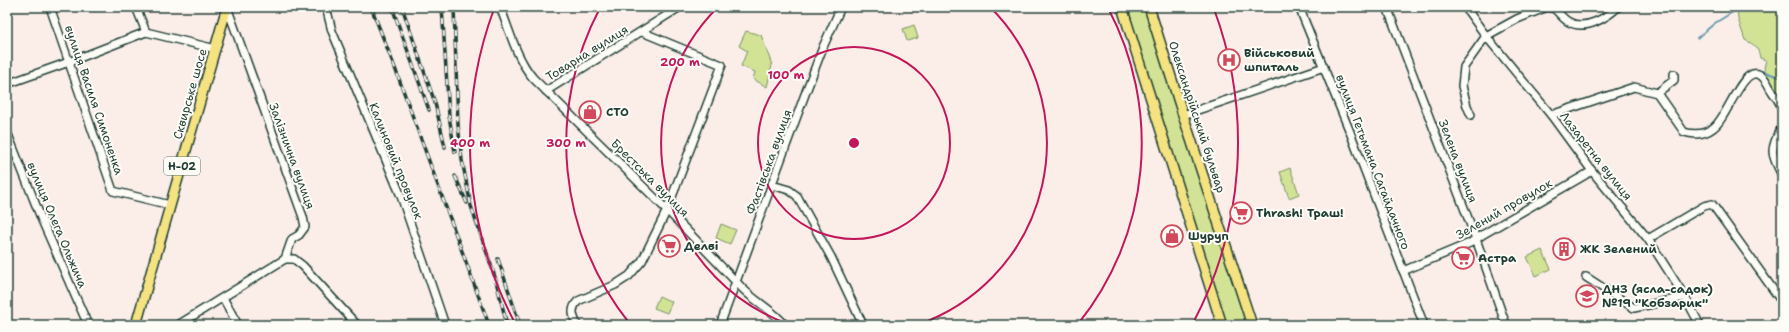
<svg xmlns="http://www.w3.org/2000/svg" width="1789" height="332" viewBox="0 0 1789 332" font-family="'Shantell Sans',sans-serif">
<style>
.green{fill:#d2e396;stroke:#789065}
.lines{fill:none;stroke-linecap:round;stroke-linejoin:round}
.stream{stroke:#699aac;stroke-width:2}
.minor-casing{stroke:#1f3d34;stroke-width:10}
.major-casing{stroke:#1f3d34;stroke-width:12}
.minor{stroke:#fdfcf7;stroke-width:7}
.major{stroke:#f5e382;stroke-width:9}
.rail-casing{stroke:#1f3d34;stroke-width:3.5}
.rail{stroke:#fdfcf7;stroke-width:2;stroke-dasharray:6;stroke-linecap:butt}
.ring{fill:none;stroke:#c2185b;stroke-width:2}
.labels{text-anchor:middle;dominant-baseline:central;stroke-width:4;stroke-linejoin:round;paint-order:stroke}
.shield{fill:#fdfcf7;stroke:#62766e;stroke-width:1}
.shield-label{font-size:11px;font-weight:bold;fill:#1f3d34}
.street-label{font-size:12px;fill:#1f3d34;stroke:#fdfcf7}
.poi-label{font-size:12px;font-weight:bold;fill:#1f3d34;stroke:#fdfcf7;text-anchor:start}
.centre{fill:#c2185b;stroke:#fdfcf7;stroke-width:2}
.ring-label{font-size:12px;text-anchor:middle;font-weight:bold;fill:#c2185b;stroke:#fdfcf7;stroke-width:4;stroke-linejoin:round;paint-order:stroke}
</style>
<rect width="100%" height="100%" fill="#fbeee9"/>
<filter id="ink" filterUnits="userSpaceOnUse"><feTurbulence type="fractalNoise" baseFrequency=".025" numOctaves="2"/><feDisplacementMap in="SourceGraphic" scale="8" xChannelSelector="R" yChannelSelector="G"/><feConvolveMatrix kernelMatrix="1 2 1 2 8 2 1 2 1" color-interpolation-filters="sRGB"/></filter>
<g filter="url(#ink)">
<g class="green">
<polygon points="1126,7 1145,7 1246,325 1226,325"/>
<path d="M1737,7H1782V181L1772,162L1769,151L1772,139L1780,123L1777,92L1764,68L1766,60L1760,58C1758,47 1755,45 1745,40L1738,19Z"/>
<polygon points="914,25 918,38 907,41 903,29"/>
<polygon points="746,31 761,35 772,65 767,87 753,79 755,72 741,66 747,51 739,46"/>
<polygon points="1290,168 1299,194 1289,198 1280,172"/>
<polygon points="721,224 736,230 730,244 716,238"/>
<polygon points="1542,250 1551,269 1536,276 1527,257"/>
<polygon points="659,296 672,302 667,313 654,308"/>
</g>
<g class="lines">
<g class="stream">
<polyline points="1697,38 1715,23 1741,7"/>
<polyline points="1762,71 1782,78"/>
</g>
<g class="minor-casing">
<g id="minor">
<polyline points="50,7 113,191 170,205"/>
<polyline points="136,7 146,32 216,49"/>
<polyline points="227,7 303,217 305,227 299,235 292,239 285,259"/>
<polyline points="326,7 332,31 401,196 445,325"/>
<path d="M500,7C510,31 516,58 533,78L667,210L743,289C757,303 773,310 785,325"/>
<polyline points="1299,7 1350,132 1424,325"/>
<polyline points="1387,7 1476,239 1506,325"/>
<polyline points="1465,7 1486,36 1551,115 1592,171 1648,239 1685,297 1700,325"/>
<path d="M1555,9C1559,13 1564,20 1569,22C1585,31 1606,18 1618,7"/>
<polyline points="7,84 69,62 146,32"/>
<polyline points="546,91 680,7"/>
<polyline points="1657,93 1674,80 1674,74"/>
<polyline points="1183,115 1324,67"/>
<polyline points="1471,115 1467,106 1462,86 1464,67 1486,36 1517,19 1547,7 1555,9 1556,7"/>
<path d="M1551,115L1634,87L1657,93L1684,132C1694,135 1704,135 1713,128C1730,117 1748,43 1770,88C1774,95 1780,101 1782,109"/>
<path d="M1782,126C1771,150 1769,151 1782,175"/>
<polyline points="7,132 41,218 88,325"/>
<polyline points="772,185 789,190 797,196 831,257 863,325"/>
<polyline points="1648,239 1704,206 1712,204 1782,302"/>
<polyline points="1403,271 1470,243 1482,235 1592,171"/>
<polyline points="1586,277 1634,308 1685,297"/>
<polyline points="223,298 238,325"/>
<polyline points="178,325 285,259 294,259 303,266 357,325"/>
<path d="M577,325C573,316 570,309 578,301L615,285L629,276L642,261L667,210L722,65L642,32"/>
<polyline points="720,325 804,97 823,47 841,7"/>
</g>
</g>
<g class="major-casing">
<g id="major">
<polyline points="1122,7 1222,325"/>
<polyline points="1149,7 1183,115 1252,325"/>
<polyline points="136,325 227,7"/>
</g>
</g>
<use href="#minor" class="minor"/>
<use href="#major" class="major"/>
<g class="rail-casing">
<g id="rail">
<polyline points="371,7 395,68 489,325"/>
<polyline points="392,7 429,110"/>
<polyline points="402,7 435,103 445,147"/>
<polyline points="442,7 449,116 455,152"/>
<polyline points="454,7 458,125 462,160 471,206 495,277 507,325"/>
<polyline points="455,176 467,203"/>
<polyline points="498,259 520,325"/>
</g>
</g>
<use href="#rail" class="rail"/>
</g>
</g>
<g class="ring">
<circle cx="854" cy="143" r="96"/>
<path d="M791 325A192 192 0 0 1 718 7M990 7A192 192 0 0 1 917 325"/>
<path d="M630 324A288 288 0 0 1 600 8M1108 8A288 288 0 0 1 1078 324"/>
<path d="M515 323A384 384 0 0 1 494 9M1214 9A384 384 0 0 1 1193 323"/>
</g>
<defs>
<g id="hospital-ring" transform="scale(1.15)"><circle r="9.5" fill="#fdfcf7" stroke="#d1495b" stroke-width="1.5"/><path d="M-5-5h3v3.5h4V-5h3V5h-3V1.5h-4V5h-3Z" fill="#d1495b"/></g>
<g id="shop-ring" transform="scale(1.15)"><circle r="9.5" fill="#fdfcf7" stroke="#d1495b" stroke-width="1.5"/><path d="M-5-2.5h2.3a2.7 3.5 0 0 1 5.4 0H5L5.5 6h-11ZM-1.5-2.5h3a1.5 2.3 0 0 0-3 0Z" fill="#d1495b"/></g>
<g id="supermarket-ring" transform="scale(1.15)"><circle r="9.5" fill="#fdfcf7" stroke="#d1495b" stroke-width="1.5"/><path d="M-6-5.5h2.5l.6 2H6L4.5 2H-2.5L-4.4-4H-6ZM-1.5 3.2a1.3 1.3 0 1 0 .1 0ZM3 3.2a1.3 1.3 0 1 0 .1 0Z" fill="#d1495b"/></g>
<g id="building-ring" transform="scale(1.15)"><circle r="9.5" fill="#fdfcf7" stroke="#d1495b" stroke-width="1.5"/><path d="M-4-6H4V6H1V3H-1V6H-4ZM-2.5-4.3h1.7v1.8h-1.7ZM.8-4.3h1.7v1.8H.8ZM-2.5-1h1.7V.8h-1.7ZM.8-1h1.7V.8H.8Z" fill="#d1495b"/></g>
<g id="school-ring" transform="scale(1.15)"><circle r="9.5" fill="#fdfcf7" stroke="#d1495b" stroke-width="1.5"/><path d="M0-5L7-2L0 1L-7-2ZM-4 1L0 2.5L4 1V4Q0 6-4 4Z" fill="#d1495b"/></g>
</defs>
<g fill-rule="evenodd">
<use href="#hospital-ring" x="1229" y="60"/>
<use href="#shop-ring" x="590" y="112"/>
<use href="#supermarket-ring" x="1241" y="213"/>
<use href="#shop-ring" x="1172" y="236"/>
<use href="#supermarket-ring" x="669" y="246"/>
<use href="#building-ring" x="1564" y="249"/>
<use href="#supermarket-ring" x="1463" y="258"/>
<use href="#school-ring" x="1587" y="296"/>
</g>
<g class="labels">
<rect class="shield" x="164" y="157" width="36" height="18" rx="3"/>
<g class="shield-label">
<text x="182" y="166">Н-02</text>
</g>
<g class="street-label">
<text transform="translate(587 53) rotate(-32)">Товарна вулиця</text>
<text transform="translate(190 94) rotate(-74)">Сквирське шосе</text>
<text transform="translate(94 100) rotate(71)">вулиця Василя Симоненка</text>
<text transform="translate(1197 117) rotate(72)">Олександрійський бульвар</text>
<text transform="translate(292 156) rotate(70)">Залізнична вулиця</text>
<text transform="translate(1596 156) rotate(52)">Лазаретна вулиця</text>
<text transform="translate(396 161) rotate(68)">Калиновий провулок</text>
<text transform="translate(1458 161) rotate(69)">Зелена вулиця</text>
<text transform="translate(769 162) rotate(-70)">Фастівська вулиця</text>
<text transform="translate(1373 162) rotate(69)">вулиця Гетьмана Сагайдачного</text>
<text transform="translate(650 178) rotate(45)">Брестська вулиця</text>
<text transform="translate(1504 209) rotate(-30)">Зелений провулок</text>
<text transform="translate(57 225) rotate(67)">вулиця Олега Ольжича</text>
</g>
<g class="poi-label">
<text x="1244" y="53">Військовий<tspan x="1244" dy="14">шпиталь</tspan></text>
<text x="606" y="112">СТО</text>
<text x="1256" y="213">Thrash! Траш!</text>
<text x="1188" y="236">Шуруп</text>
<text x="684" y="246">Делві</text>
<text x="1580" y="249">ЖК Зелений</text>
<text x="1478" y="258">Астра</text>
<text x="1602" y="289">ДНЗ (ясла-садок)<tspan x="1602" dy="14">№19 "Кобзарик"</tspan></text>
</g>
</g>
<circle cx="854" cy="143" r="6" class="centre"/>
<g class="ring-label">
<text x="680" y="66">200 m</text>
<text x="786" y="79">100 m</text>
<text x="566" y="147">300 m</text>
<text x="470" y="147">400 m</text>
</g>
<rect width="1789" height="332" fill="none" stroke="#fdfcf7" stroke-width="24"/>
<rect x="12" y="12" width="1765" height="308" fill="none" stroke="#1f3d34" stroke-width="1.5" filter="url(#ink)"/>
</svg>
